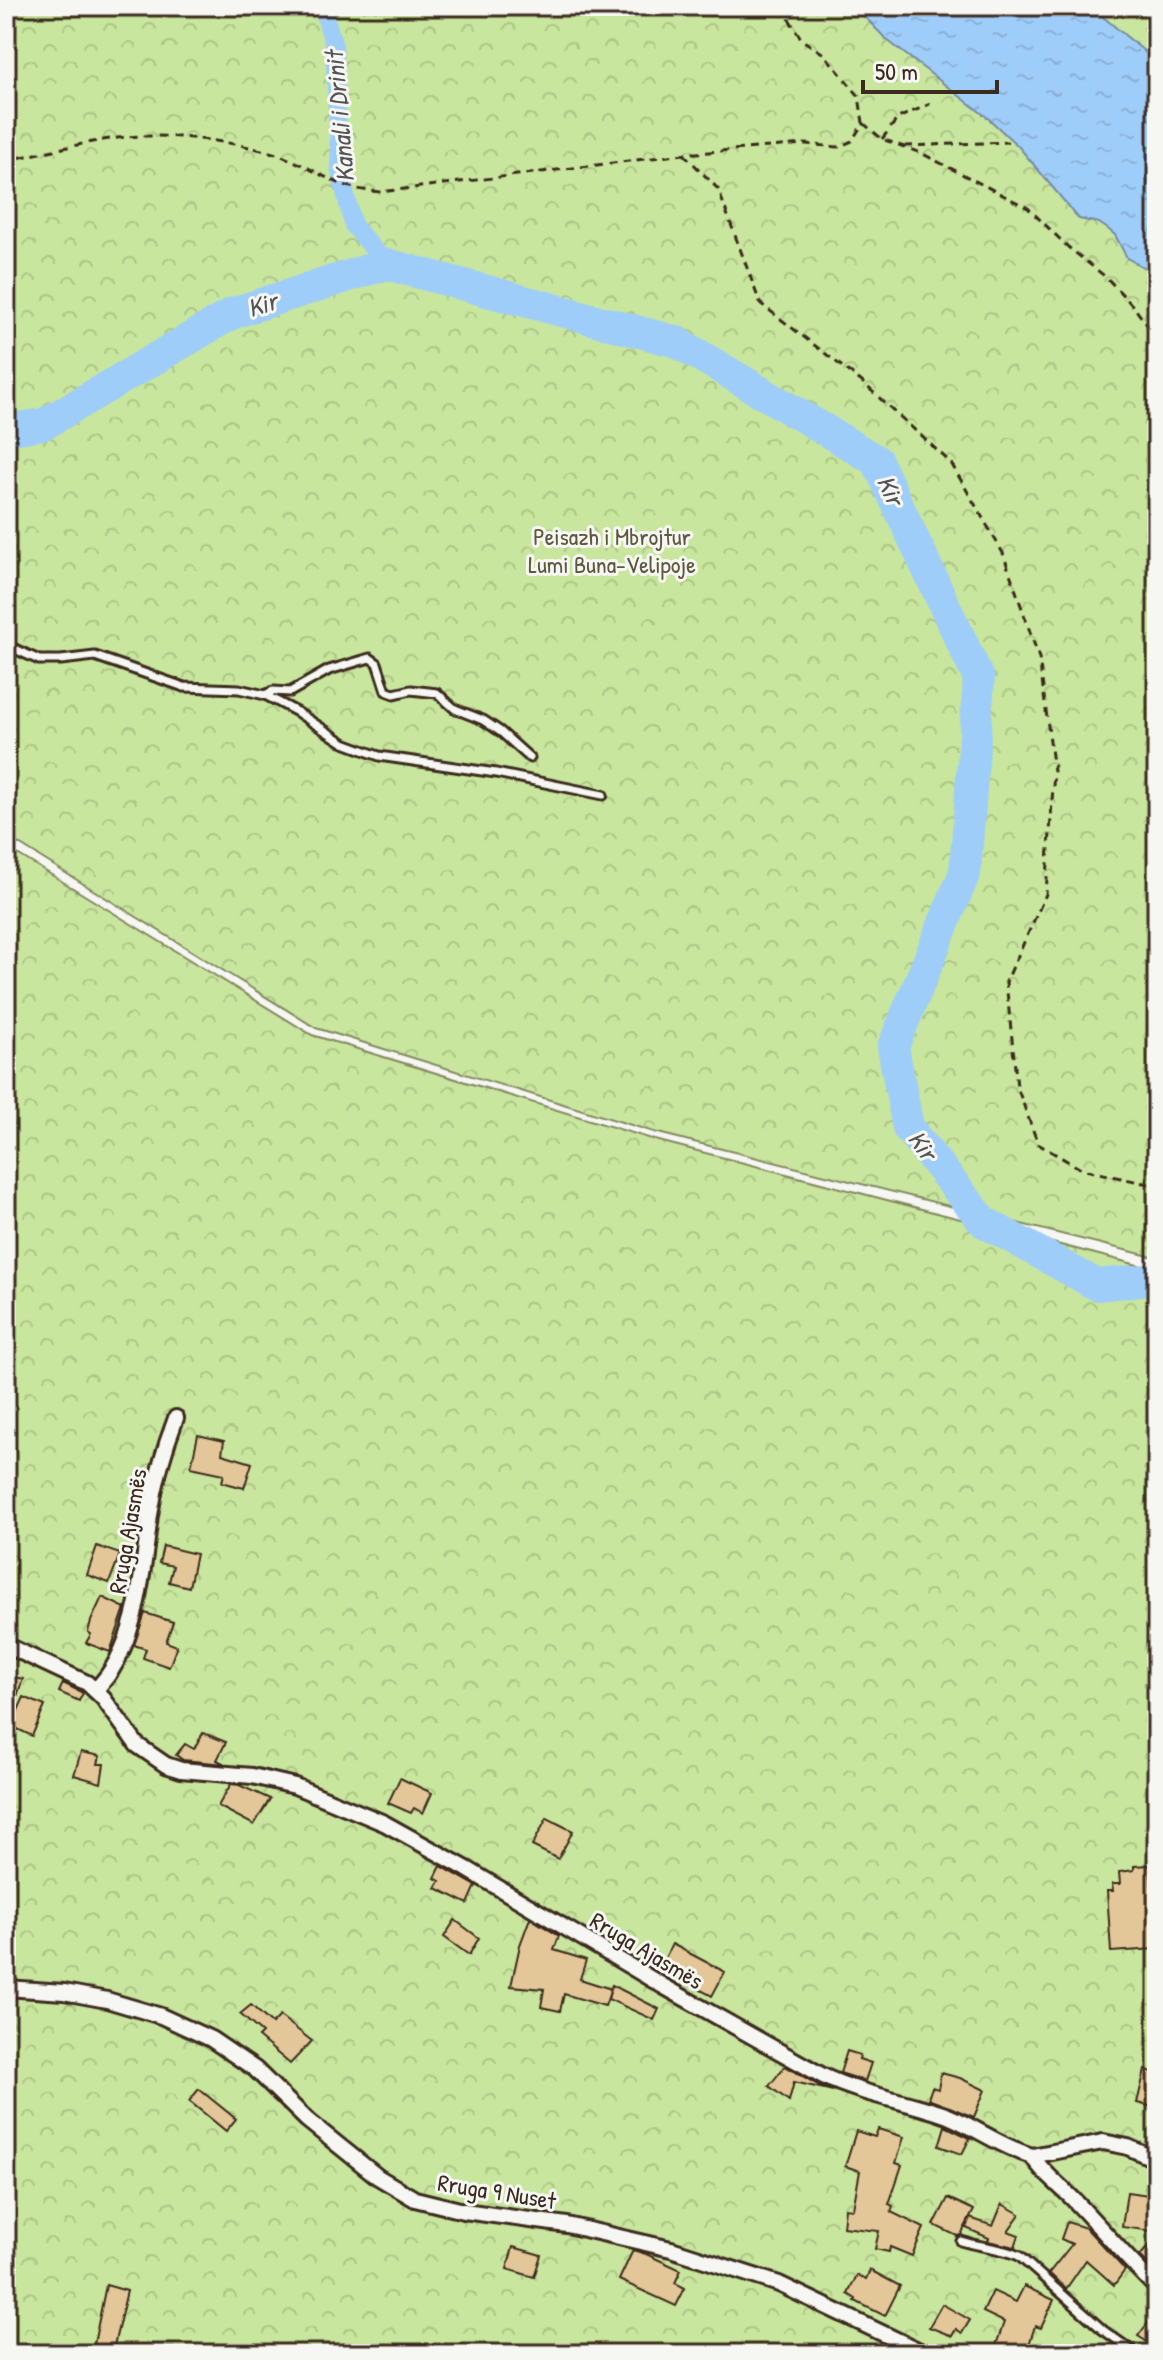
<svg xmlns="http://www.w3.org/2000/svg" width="1163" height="2360" viewBox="0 0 1163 2360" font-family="'Patrick Hand',sans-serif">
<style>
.park{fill:url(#park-crowns);stroke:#82885e;stroke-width:2}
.water{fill:url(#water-ripples);stroke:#778ca2;stroke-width:2}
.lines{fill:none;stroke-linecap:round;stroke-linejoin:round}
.canal{stroke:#9fcdfa;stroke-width:18}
.river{stroke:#9fcdfa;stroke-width:32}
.building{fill:#e4c798;stroke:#3b2a1e;stroke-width:2}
.service-casing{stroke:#3b2a1e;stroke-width:13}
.minor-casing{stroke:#3b2a1e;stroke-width:20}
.path{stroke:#3b2a1e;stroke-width:3;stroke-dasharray:8 6;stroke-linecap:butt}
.service{stroke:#f6f6f2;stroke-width:7}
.minor{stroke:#f6f6f2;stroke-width:14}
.labels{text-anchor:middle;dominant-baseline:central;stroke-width:6;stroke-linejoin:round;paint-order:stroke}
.park-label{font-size:24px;fill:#5e593e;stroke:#f6f6f2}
.street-label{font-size:24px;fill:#3b2a1e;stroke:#f6f6f2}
.water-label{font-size:26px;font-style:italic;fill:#545355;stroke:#f6f6f2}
</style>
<defs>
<pattern id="park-crowns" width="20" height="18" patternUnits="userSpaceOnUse" patternTransform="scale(2)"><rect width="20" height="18" fill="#c8e69d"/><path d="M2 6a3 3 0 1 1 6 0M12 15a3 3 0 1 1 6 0" fill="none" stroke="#adc587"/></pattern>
<pattern id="water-ripples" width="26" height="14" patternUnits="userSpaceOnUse" patternTransform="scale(2)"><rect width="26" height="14" fill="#9fcdfa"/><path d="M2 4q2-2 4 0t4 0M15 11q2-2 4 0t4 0" fill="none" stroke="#8ab0d6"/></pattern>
</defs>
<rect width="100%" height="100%" fill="#f6f6f2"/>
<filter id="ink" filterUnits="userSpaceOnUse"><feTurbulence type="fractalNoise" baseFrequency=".0125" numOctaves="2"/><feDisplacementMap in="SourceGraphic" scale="16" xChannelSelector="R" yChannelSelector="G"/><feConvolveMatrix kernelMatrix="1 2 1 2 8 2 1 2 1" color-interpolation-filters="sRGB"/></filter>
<g filter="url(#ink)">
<g class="park">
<polygon points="6,6 1157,6 1157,1258 654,1132 316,1028 6,836"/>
<polygon points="6,847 312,1035 655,1140 1157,1270 1157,2354 6,2354"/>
</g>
<polygon class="water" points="854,6 1090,6 1157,62 1157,275 1127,258 1115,235 1108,229 1099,223 1079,219 1019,147 988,118 887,40"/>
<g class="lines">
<polyline class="canal" points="322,6 334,46 340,171 353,225 386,264"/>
<polyline class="river" points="6,430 44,424 233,313 386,264 677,342 877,461 979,679 965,872 893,1047 908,1128 984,1222 1097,1285 1157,1279"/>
</g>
<g class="building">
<polygon points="198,1435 224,1441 222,1454 252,1463 244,1488 222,1482 224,1474 191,1467"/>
<polygon points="97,1546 120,1554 109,1583 87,1575"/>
<polygon points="163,1546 196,1554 189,1587 169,1582 173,1566 159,1563"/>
<polygon points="102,1597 125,1608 110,1652 86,1643 91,1634 88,1632 91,1621"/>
<polygon points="145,1613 173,1622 166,1642 177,1646 169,1667 143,1658 146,1649 134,1645"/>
<polygon points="6,1675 23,1679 17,1696 6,1693"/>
<polygon points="63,1683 83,1693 79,1701 59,1692"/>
<polygon points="24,1697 45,1706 32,1736 11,1726"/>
<polygon points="203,1733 226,1742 217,1760 225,1764 183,1760 176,1755 185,1744 194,1749"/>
<polygon points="81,1752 100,1756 98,1764 104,1764 101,1783 74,1775"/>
<polygon points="400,1778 432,1793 423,1813 414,1808 411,1813 388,1803"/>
<polygon points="231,1784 239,1785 270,1799 254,1825 218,1806"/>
<polygon points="547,1818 573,1831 558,1859 532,1846"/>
<polygon points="1150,1865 1156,1949 1111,1952 1107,1891 1113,1891 1112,1884 1120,1884 1119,1872 1134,1870 1134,1866"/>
<polygon points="441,1866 476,1886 468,1904 436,1888 440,1881 435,1878"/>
<polygon points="530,1918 559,1936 554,1950 586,1960 580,1979 611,1989 605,2006 564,1994 560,2011 541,2007 544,1989 511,1986 520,1945"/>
<polygon points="455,1920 479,1938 469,1955 444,1937"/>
<polygon points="672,1944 725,1972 712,1996 660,1968"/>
<polygon points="612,1985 659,2009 654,2020 608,1999"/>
<polygon points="251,2005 272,2024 280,2016 312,2041 290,2064 258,2037 262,2033 240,2014"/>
<polygon points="847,2051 860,2055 859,2059 871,2063 865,2081 840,2073"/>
<polygon points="785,2066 818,2085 833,2091 794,2082 789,2101 769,2086"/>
<polygon points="1145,2070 1157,2073 1157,2108 1137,2103"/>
<polygon points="941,2073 960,2078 985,2090 974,2117 928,2099 932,2087 938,2089"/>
<polygon points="199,2089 236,2119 226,2131 189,2101"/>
<polygon points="945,2126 970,2138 962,2154 939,2146"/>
<polygon points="878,2129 904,2137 896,2163 902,2165 889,2204 893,2206 891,2212 924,2228 912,2256 890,2247 889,2252 875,2249 879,2231 843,2227 845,2208 853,2209 860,2171 845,2166 856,2131 875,2137"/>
<polygon points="1127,2192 1157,2196 1152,2231 1122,2227"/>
<polygon points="948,2198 974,2210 961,2235 957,2236 934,2225"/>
<polygon points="1002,2204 1020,2214 1008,2231 1019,2235 1015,2247 988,2241 989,2238 966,2228 970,2218 993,2226"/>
<polygon points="1067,2222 1086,2228 1125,2270 1114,2285 1086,2260 1066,2289 1049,2273 1072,2244 1061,2239"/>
<polygon points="1157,2236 1157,2272 1140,2256"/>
<polygon points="513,2247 541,2255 534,2277 507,2269"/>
<polygon points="633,2250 646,2254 681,2270 675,2283 685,2288 676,2306 619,2280"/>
<polygon points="870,2270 900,2286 885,2316 855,2301 856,2299 848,2294 857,2275 866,2279"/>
<polygon points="106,2285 127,2291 112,2354 92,2354"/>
<polygon points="1024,2286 1054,2300 1041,2328 1035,2326 1026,2354 993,2354 1004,2322 983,2312 993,2291 1016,2302"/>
<polygon points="942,2304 970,2320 962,2333 956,2329 952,2336 929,2327"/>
<polygon points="1157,2311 1157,2348 1138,2336"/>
</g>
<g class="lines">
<g class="service-casing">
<g id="service">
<polyline points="6,645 39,660 61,660 95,656 184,687 239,689 265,695 297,712 344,743 379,756 496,773 603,795"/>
<polyline points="265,695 273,691 290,692 329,670 370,658 377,663 386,691 394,694 411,690 437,693 455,709 483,720 501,732 530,758"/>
<path d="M961,2241C979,2247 1003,2248 1019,2256L1103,2330L1137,2354"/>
</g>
</g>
<g class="minor-casing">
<g id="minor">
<path d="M6,1645L87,1683L103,1698L137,1745L166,1765L181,1770L252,1776L295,1786L384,1823L467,1869L663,1986L823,2076C863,2095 907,2101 948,2116C977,2128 1002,2147 1032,2156C1044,2175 1060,2185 1075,2201C1103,2230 1128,2260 1157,2288"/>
<path d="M95,1690C137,1651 143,1569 150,1515C155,1482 164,1449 176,1418"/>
<polyline points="6,1988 64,1992 107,2000 161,2016 211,2039 255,2069 307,2120 378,2177 415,2199 464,2211 567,2225 671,2249 779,2284 926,2354"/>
<polyline points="1032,2156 1103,2142 1128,2147 1157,2160"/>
</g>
</g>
<g class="path">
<polyline points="863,123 882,139 921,153 1028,208 1068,247 1107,278 1133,306 1157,338"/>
<polyline points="882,139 898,118 930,104"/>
<polyline points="905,146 1008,142"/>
<polyline points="684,154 718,189 760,303 862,382 951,463 1003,553 1039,658 1054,771 1046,894 1006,982 1017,1087 1038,1144 1081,1169 1157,1186"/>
<path d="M6,160C46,153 86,141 127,137C170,133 231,141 273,153C314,166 334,190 381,192L684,154L805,144L838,147L852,141L863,123L859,96L824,54L802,40L781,6"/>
</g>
<use href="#service" class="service"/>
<use href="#minor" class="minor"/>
</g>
</g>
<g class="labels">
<g class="park-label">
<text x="612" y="536">Peisazh i Mbrojtur<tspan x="612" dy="28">Lumi Buna-Velipoje</tspan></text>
</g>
<g class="street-label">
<text transform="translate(127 1531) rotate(-80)">Rruga Ajasmës</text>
<text transform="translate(647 1950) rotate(31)">Rruga Ajasmës</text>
<text transform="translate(497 2191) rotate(9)">Rruga 9 Nuset</text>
</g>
<g class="water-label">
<text transform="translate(339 117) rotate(-95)">Kanali i Drinit</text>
<text transform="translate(262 304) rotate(-18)">Kir</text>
<text transform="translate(891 490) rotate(65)">Kir</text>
<text transform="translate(923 1145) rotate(54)">Kir</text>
</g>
</g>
<rect width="1163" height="2360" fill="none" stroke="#f6f6f2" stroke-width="32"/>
<rect x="16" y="16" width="1131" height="2328" fill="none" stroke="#3b2a1e" stroke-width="3" filter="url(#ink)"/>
<path d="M863 80v12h134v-12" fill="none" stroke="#3b2a1e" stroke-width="4"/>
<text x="875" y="80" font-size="24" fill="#3b2a1e" stroke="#f6f6f2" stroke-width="6" paint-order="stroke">50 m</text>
</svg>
